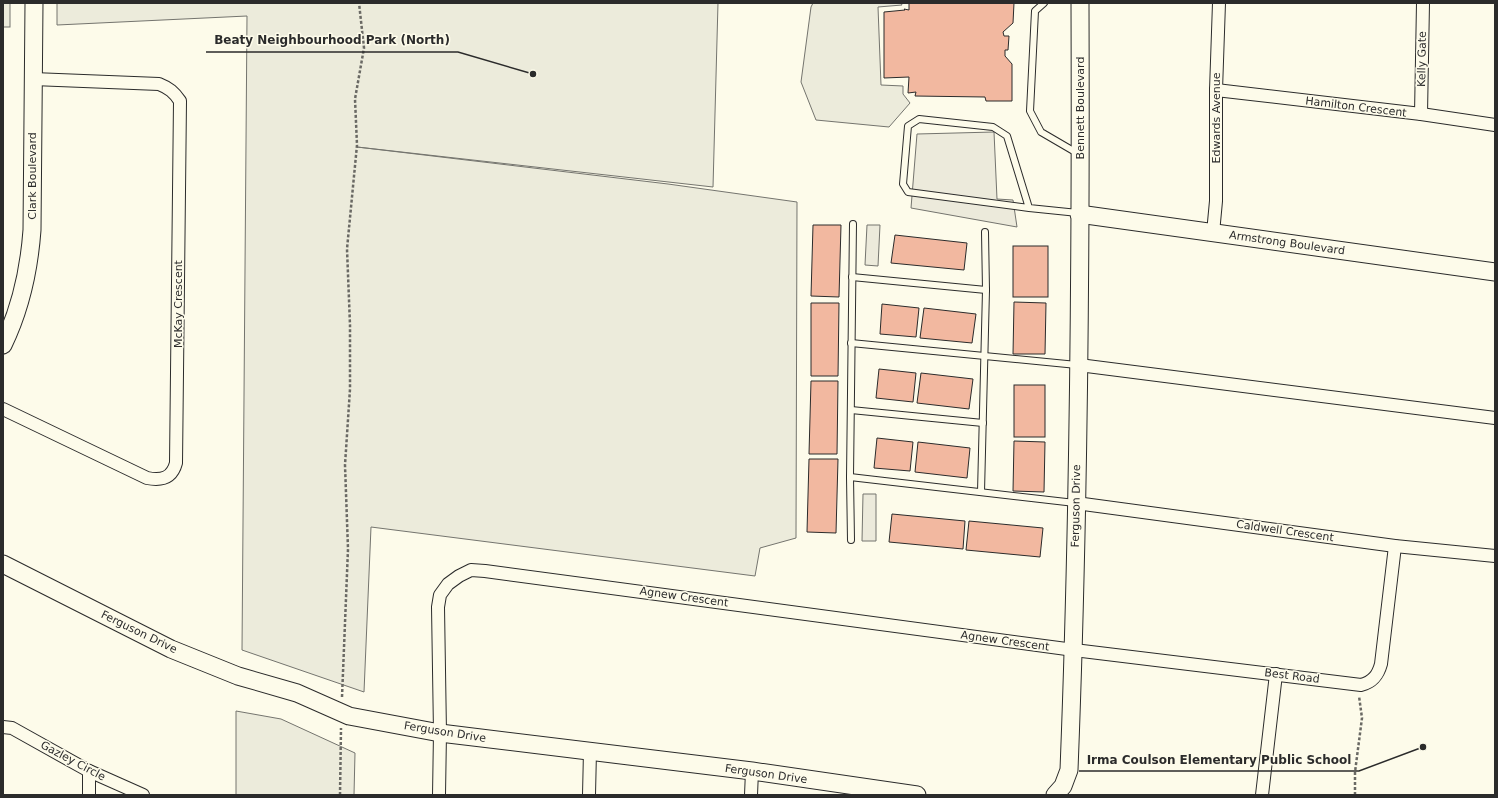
<svg xmlns="http://www.w3.org/2000/svg" width="1498" height="798" viewBox="0 0 1498 798" font-family="'DejaVu Sans',sans-serif">
<style>
.green{fill:#ecebdb;stroke:#74746e}
.parking{fill:#eceadb;stroke:#74746e}
.building{fill:#f2b8a0;stroke:#2b2b2b}
.lines{fill:none;stroke-linecap:round;stroke-linejoin:round}
.lane-casing{stroke:#2b2b2b;stroke-width:8}
.street-casing{stroke:#2b2b2b;stroke-width:14}
.secondary-casing{stroke:#2b2b2b;stroke-width:19}
.path{stroke:#6a6964;stroke-width:2.5;stroke-dasharray:3 2;stroke-linecap:butt}
.lane{stroke:#fdfbea;stroke-width:6}
.street{stroke:#fdfbea;stroke-width:12}
.secondary{stroke:#fdfbea;stroke-width:17}
.labels{text-anchor:middle;dominant-baseline:central;stroke-width:3;stroke-linejoin:round;paint-order:stroke}
.street-label{font-size:11px;fill:#2b2b2b;stroke:#fdfbea}
.leader{fill:none;stroke:#2b2b2b;stroke-width:1.5}
.callout-dot{fill:#2b2b2b;stroke:#fdfbea;stroke-width:1.5}
.callout-label{font-size:12px;text-anchor:middle;font-weight:bold;fill:#2b2b2b;stroke:#fdfbea;stroke-width:3;stroke-linejoin:round;paint-order:stroke}
</style>
<rect width="100%" height="100%" fill="#fdfbea"/>
<g class="green">
<rect x="3" y="3" width="7" height="24"/>
<polygon points="57,3 718,3 713,187 357,147 668,184 797,202 796,538 760,548 755,576 371,527 364,692 242,650 247,16 57,25"/>
<polygon points="813,3 901,3 902,5 878,7 881,85 903,86 903,94 910,103 889,127 816,120 801,82 811,7"/>
<polygon points="236,711 281,719 355,753 354,795 236,795"/>
</g>
<g class="parking">
<polygon points="994,132 997,199 1013,200 1017,227 911,208 917,134"/>
<polygon points="867,225 880,225 878,266 865,265"/>
<polygon points="863,494 876,494 876,541 862,541"/>
</g>
<g class="building">
<polygon points="909,3 1014,3 1013,23 1003,32 1004,36 1009,36 1008,50 1005,50 1005,56 1012,64 1012,101 986,101 985,97 915,96 916,92 908,93 909,77 884,78 884,12 905,10 904,9 909,10"/>
<polygon points="813,225 841,225 839,297 811,296"/>
<polygon points="895,235 967,243 964,270 891,263"/>
<rect x="1013" y="246" width="35" height="51"/>
<polygon points="1014,302 1046,303 1045,354 1013,354"/>
<polygon points="811,303 839,303 838,376 811,376"/>
<polygon points="882,304 919,308 916,337 880,334"/>
<polygon points="924,308 976,314 972,343 920,338"/>
<polygon points="879,369 916,373 913,402 876,398"/>
<polygon points="921,373 973,379 969,409 917,403"/>
<polygon points="811,381 838,381 837,454 809,454"/>
<rect x="1014" y="385" width="31" height="52"/>
<polygon points="877,438 913,442 910,471 874,468"/>
<polygon points="1014,441 1045,442 1044,492 1013,491"/>
<polygon points="918,442 970,448 967,478 915,472"/>
<polygon points="809,459 838,459 836,533 807,532"/>
<polygon points="892,514 965,521 963,549 889,542"/>
<polygon points="969,521 1043,528 1040,557 966,550"/>
</g>
<g class="lines">
<g class="lane-casing">
<g id="lane">
<polyline points="1044,3 1035,11 1030,111 1041,132 1077,153"/>
<polyline points="1029,208 908,192 903,184 908,126 919,119 993,127 1007,136 1029,208 1078,213"/>
<polyline points="852,277 986,290"/>
<polyline points="851,343 1077,365"/>
<polyline points="851,410 983,423"/>
<polyline points="850,477 1075,503"/>
<polyline points="981,492 986,290 985,232"/>
<polyline points="851,540 850,477 853,224"/>
</g>
</g>
<g class="street-casing">
<g id="street">
<polyline points="1216,90 1421,114 1495,125"/>
<polyline points="1421,114 1423,3"/>
<polyline points="1213,233 1216,201 1216,90 1219,3"/>
<polyline points="1079,365 1495,418"/>
<path d="M3,409L147,478C162,481 172,478 176,463L180,101C174,92 169,88 159,84L33,79"/>
<polyline points="1076,503 1395,546 1495,556"/>
<polyline points="3,727 12,728 89,771 143,795"/>
<polyline points="89,795 89,771"/>
<path d="M439,795L440,733L438,607L440,595L448,584L459,576L471,570L485,571L1074,650L1361,685C1373,682 1378,675 1381,664L1395,546"/>
<polyline points="589,795 590,751"/>
<polyline points="751,795 752,771"/>
<polyline points="1262,795 1276,674"/>
</g>
</g>
<g class="secondary-casing">
<g id="secondary">
<polyline points="1079,214 1495,272"/>
<path d="M3,345C21,308 29,271 32,230L34,3"/>
<polyline points="3,564 171,649 238,676 297,693 349,716 440,733 752,771 917,795"/>
<path d="M1055,795L1063,786L1069,770C1079,515 1081,259 1080,3"/>
</g>
</g>
<g class="path">
<polyline points="342,697 348,549 345,465 350,389 350,325 347,249 357,145 355,99 364,48 359,3"/>
<polyline points="340,795 341,728"/>
<polyline points="1355,795 1355,772 1362,718 1359,696"/>
</g>
<use href="#lane" class="lane"/>
<use href="#street" class="street"/>
<use href="#secondary" class="secondary"/>
</g>
<g class="labels">
<g class="street-label">
<text transform="translate(1422 59) rotate(-89)">Kelly Gate</text>
<text transform="translate(1356 107) rotate(7)">Hamilton Crescent</text>
<text transform="translate(1080 108) rotate(-90)">Bennett Boulevard</text>
<text transform="translate(1216 118) rotate(-90)">Edwards Avenue</text>
<text transform="translate(32 176) rotate(-90)">Clark Boulevard</text>
<text transform="translate(1287 243) rotate(8)">Armstrong Boulevard</text>
<text transform="translate(178 304) rotate(-90)">McKay Crescent</text>
<text transform="translate(1076 506) rotate(-89)">Ferguson Drive</text>
<text transform="translate(1285 531) rotate(8)">Caldwell Crescent</text>
<text transform="translate(684 597) rotate(8)">Agnew Crescent</text>
<text transform="translate(139 632) rotate(26)">Ferguson Drive</text>
<text transform="translate(1005 641) rotate(8)">Agnew Crescent</text>
<text transform="translate(1292 676) rotate(7)">Best Road</text>
<text transform="translate(445 732) rotate(9)">Ferguson Drive</text>
<text transform="translate(73 761) rotate(28)">Gazley Circle</text>
<text transform="translate(766 774) rotate(8)">Ferguson Drive</text>
</g>
</g>
<path class="leader" d="M533 74L458 52H206M1423 747L1359 771H1079"/>
<g class="callout-dot">
<circle cx="533" cy="74" r="4"/>
<circle cx="1423" cy="747" r="4"/>
</g>
<g class="callout-label">
<text x="332" y="44">Beaty Neighbourhood Park (North)</text>
<text x="1219" y="764">Irma Coulson Elementary Public School</text>
</g>
<rect width="1498" height="798" fill="none" stroke="#2b2b2b" stroke-width="8"/>
</svg>
